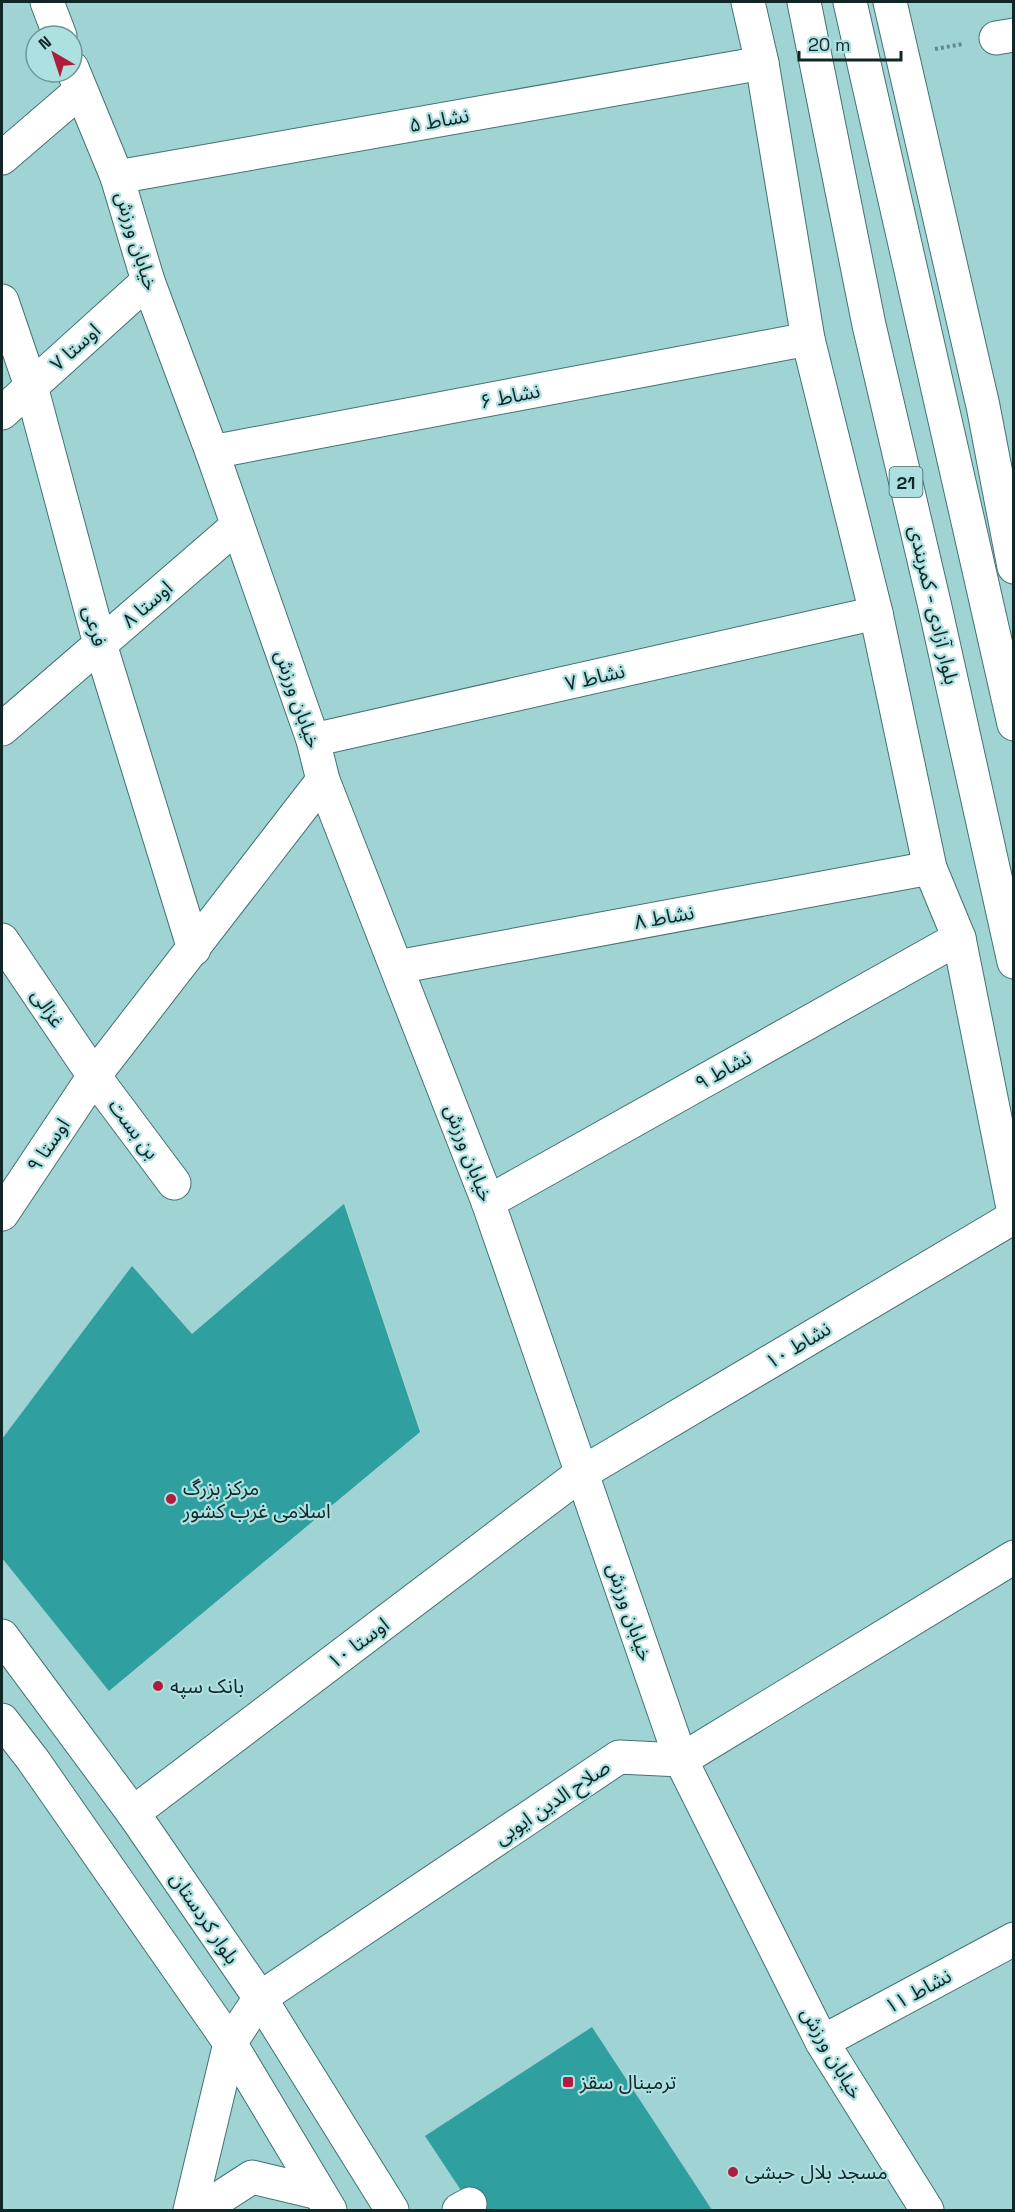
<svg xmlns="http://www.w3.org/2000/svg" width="1015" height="2212" viewBox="0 0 1015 2212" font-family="'Space Grotesk','Noto Sans Arabic',sans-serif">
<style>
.building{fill:#2f9fa0}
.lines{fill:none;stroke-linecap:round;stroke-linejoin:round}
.minor-casing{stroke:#427373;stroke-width:35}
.major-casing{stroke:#427373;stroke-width:35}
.path{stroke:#638a8a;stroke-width:4;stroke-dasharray:3 3;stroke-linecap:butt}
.minor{stroke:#fff;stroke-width:33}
.major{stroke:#fff;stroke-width:33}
.poi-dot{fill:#b01c3c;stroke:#ade0e0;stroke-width:2}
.labels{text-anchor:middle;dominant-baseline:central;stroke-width:4.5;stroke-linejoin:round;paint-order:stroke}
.shield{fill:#ade0e0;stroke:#405e5e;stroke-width:1.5}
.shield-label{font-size:18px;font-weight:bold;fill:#112626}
.street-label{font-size:20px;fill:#112626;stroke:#ade0e0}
.poi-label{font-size:20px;fill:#112626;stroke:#ade0e0;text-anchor:start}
</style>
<rect width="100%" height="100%" fill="#a0d3d3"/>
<g class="building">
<polygon points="344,1204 420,1432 109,1691 2,1558 2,1439 132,1266 192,1334"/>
<polygon points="592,2027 712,2210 474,2210 425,2136"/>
</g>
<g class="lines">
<g class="minor-casing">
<g id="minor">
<polyline points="47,2 60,36"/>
<polyline points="748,2 762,63 808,339 876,613 930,868 959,938 1014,1213"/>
<polyline points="890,2 983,406 1014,567"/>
<polyline points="996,38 1014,35"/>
<polyline points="72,68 117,177 148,281 212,452 313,740 323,780 488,1202 681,1760 822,2042 927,2210"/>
<polyline points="2,158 80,91"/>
<polyline points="117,177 762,63"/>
<polyline points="2,301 31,386 100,644 194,949"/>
<polyline points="2,413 148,281"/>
<polyline points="212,452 808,339"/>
<polyline points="2,729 237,526"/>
<polyline points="313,740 876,613"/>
<polyline points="2,940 94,1076 174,1183"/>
<polyline points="397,967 930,868"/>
<polyline points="488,1202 959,938"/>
<polyline points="2,1214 94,1076 323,780"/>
<polyline points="133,1813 582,1473 1014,1217"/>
<polyline points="822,2042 1014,1939"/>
<polyline points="190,2210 230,2043 260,1998 619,1757 681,1760 1014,1557"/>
<polyline points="459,2210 470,2204"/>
</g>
</g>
<g class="major-casing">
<g id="major">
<polyline points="804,2 869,325 935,607 1014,962"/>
<polyline points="850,2 1014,724"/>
<polyline points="2,1636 133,1813 260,1998 392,2210"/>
<polyline points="2,1720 33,1760 230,2043 330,2210"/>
<polyline points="201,2210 252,2177 319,2193"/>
</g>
</g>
<polyline class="path" points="935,49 963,44"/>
<use href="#minor" class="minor"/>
<use href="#major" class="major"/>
</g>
<g class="poi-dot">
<circle cx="171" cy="1499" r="6"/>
<circle cx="158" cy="1686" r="6"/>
<rect x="562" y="2076" width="12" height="12" rx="3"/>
<circle cx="733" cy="2172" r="6"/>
</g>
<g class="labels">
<rect class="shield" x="889.5" y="467" width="33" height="30" rx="4.5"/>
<g class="shield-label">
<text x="906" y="482">21</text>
</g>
<g class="street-label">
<text transform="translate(439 120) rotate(-10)">نشاط ۵</text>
<text transform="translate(137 241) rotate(73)">خیابان ورزش</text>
<text transform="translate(75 347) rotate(-42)">اوستا ۷</text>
<text transform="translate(510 396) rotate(-11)">نشاط ۶</text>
<text transform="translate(147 604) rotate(-41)">اوستا ۸</text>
<text transform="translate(934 605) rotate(77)">بلوار آزادی - کمربندی</text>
<text transform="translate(95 626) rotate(75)">فرعی</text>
<text transform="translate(595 677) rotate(-13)">نشاط ۷</text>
<text transform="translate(298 699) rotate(71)">خیابان ورزش</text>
<text transform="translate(664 917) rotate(-10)">نشاط ۸</text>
<text transform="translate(48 1008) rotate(56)">غزالی</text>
<text transform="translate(723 1070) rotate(-29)">نشاط ۹</text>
<text transform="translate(134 1129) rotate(53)">بن بست</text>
<text transform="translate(48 1145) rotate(-56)">اوستا ۹</text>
<text transform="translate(469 1153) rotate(69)">خیابان ورزش</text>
<text transform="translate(798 1345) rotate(-31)">نشاط ۱۰</text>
<text transform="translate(630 1612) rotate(71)">خیابان ورزش</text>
<text transform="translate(358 1643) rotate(-37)">اوستا ۱۰</text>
<text transform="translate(552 1802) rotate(-34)">صلاح الدین ایوبی</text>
<text transform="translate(205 1918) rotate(56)">بلوار کردستان</text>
<text transform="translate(918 1991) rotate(-28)">نشاط ۱۱</text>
<text transform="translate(832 2053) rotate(60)">خیابان ورزش</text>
</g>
<g class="poi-label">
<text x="183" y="1488">مرکز بزرگ<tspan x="183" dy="23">اسلامی غرب کشور</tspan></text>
<text x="170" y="1686">بانک سپه</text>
<text x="580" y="2082">ترمینال سقز</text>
<text x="745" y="2172">مسجد بلال حبشی</text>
</g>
</g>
<rect width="1015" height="2212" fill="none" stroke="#112626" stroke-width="6"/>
<g transform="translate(54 54) rotate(321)"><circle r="28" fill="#ade0e0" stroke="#6f9696" stroke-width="1.5"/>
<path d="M0-4.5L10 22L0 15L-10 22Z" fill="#b01c3c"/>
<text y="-9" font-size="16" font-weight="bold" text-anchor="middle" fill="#112626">N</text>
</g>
<path d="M799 51v9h102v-9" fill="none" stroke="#112626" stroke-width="3"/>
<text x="808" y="51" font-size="18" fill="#112626" stroke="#ade0e0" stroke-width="4.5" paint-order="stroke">20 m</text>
</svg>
